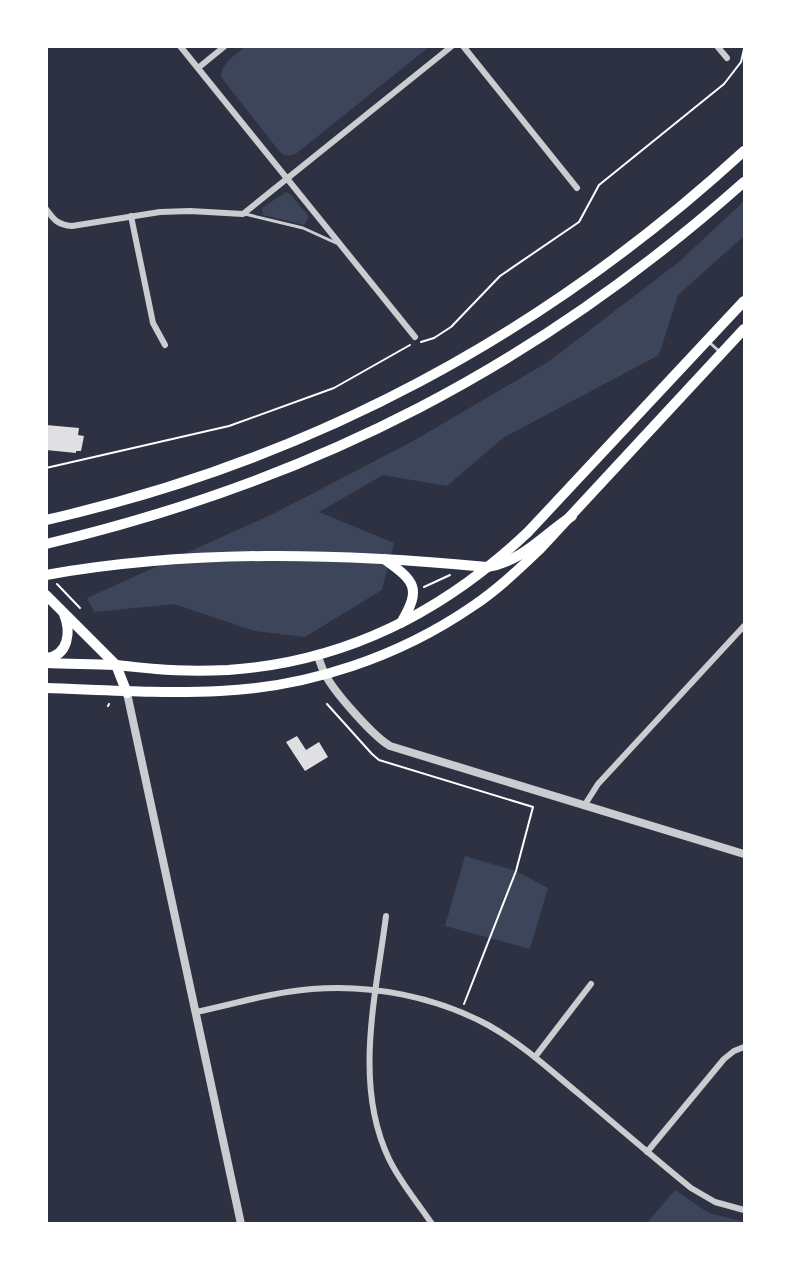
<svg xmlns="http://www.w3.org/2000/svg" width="791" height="1270" viewBox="0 0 791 1270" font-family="Inter,sans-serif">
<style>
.green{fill:#3c4559}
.building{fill:#e0e0e3}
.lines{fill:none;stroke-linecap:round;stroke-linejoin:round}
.path{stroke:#fff;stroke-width:2}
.service{stroke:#caccd0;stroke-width:3}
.minor{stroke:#caccd0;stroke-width:6}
.tertiary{stroke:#caccd0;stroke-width:8}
.trunk{stroke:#fff;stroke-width:10}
.motorway{stroke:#fff;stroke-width:10}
</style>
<rect width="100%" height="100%" fill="#2d3142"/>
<g class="green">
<path d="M245,47V46L429,47L297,153C290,157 285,157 279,151L221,77C222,62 234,56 245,47Z"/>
<polygon points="286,192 290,194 307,214 308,218 304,225 263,215 262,208"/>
<polygon points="744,201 744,236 678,295 659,355 503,438 447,486 383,475 319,512 394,543 382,590 305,637 254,631 174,604 94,612 87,598 275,513 413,441 548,362 680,261"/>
<polygon points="465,856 516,871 548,888 530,949 445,926"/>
<polygon points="675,1190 709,1213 741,1221 740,1224 647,1223"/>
</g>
<g class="building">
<polygon points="46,425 79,428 78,435 84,436 81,451 76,451 76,453 46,450"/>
<polygon points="297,736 306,750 319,742 328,757 305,771 286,742"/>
</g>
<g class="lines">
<g class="path">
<polyline points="421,342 434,338 451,327 500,276 579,222 599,185 724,84 741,62 744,49"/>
<polyline points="46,468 229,426 334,388 410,345"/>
<polyline points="57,584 80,608"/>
<polyline points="424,587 450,575"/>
<polyline points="327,704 372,754 379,760 533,807 516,871 464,1004"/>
<polyline points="108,706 109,704"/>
</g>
<g class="service">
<polyline points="245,214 303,228 336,243"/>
<polyline points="710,343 720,352"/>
</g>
<g class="minor">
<polyline points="180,46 415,337"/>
<polyline points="463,46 577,188"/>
<polyline points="717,46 727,58"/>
<polyline points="198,68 225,46"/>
<path d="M46,209C54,220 58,225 72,226L160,212L190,211L243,214L452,46"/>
<polyline points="131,216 153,323 165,345"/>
<polyline points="584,806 598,784 744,626"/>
<path d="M386,916C376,995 353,1084 389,1159C400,1182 418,1203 432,1224"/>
<path d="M196,1012C234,1004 273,992 312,989C372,984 436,997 488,1025C522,1044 550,1070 579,1094C616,1125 653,1157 691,1188L715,1202L744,1210"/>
<polyline points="535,1057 591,984"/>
<polyline points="647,1152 724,1059 734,1051 744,1047"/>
</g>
<g class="tertiary">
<path d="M318,656C320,662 322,669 325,674C334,692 373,736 390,746L744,854"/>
<polyline points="127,693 241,1224"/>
</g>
<g class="trunk">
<polyline points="46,595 116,665 127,693"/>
<path d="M46,658C69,656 71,631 64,614"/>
<path d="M46,663C69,664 92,664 115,665C128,666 142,668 156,669C179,671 204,671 228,670C346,662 443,612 528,532L744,301"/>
<path d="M46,688C104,690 162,694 220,691C309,687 399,657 473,606C497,590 518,570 539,550L744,329"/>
</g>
<g class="motorway">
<path d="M46,520C311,460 545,334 744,151"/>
<path d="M46,544C316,480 537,366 744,182"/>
<path d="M384,559C415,581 422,588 401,623"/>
<path d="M46,575C192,549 341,553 487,567C522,562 544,534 572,516"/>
</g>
</g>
<rect width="791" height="1270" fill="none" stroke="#ffffff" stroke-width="96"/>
</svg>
